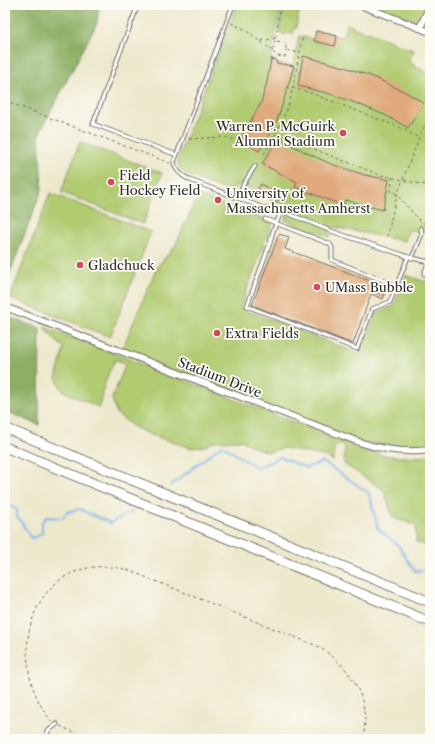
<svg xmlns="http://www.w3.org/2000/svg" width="435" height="744" viewBox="0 0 435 744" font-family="'Libre Caslon Text',serif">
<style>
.green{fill:#b1cb71;stroke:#6e7b4e}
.forest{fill:#8caf63;stroke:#5c6d47}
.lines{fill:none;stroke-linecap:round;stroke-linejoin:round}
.stream{stroke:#78b2e9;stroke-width:2}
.building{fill:#e0aa7c}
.service-casing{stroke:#6f6d63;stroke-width:5}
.minor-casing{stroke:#6f6d63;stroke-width:8}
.primary-casing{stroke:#6f6d63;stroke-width:11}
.path{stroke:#6f6d63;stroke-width:1;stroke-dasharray:3 3;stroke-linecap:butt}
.service{stroke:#fff;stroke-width:3}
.minor{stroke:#fff;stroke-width:6}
.primary{stroke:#fff;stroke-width:9}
.poi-dot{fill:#d1495b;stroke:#fdfcf7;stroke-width:1.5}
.labels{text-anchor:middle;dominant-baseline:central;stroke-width:3.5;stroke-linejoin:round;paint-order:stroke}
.poi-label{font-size:13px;fill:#2b2b2b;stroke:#fdfcf7;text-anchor:start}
.street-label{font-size:13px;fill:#2b2b2b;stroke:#fdfcf7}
</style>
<rect width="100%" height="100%" fill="#fdfcf7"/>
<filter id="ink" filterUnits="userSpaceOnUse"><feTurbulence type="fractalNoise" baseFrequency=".025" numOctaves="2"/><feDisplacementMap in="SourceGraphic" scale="8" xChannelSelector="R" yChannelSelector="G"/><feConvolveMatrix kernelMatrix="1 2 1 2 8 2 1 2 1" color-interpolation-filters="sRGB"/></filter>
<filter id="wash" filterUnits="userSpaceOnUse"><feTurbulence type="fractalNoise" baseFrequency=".012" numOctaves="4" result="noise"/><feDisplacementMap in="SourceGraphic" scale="16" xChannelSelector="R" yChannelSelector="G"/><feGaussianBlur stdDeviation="0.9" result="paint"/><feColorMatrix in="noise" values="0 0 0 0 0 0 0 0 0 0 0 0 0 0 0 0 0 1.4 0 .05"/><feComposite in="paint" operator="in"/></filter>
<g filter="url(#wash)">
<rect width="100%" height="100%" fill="#ede8cc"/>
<g class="green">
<path d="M237,5H280L278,21L271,59L276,60V63L293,66L299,36L314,39L316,31L342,37L347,24L366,33L367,32L393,42V43L414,50L409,62L430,75V232L409,230L405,241L333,227L329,237L316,231L315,233L285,220L289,207L277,202L276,203L240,183C238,187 234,190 230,190C224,191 188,176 183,172C178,168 177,163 178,158Z"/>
<polygon points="282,5 306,5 305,7 300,7 296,28 294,28 293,34 286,33 285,35 279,32"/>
<path d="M371,5H426C423,13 421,19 412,20Z"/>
<polygon points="80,142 162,173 143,224 61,192"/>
<polygon points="50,193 151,232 110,337 10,298"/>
<polygon points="198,195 272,223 240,308 360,354 376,313 394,306 406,275 426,282 427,279 430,280 430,446 366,444 121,352 157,267 175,246"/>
<path d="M44,327L343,441C351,444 359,448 367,451C383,457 413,459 430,455V547L416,542V526L407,522L393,518L384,490L344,464L345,448L342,444V442L334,448L333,461L328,457L284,448L269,452L256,448L241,440L215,441L206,446L191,448L146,433L131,425L116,413L112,398L125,366L123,362L115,360C107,375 101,391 100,408L63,391L56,378L64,348L51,336Z"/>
</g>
<g class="forest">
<polygon points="5,5 99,5 97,23 39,134 42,189 5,286"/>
<polygon points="5,316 40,328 39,425 5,411"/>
</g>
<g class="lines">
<g class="stream">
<polyline points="170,486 222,445 257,468 280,457 306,468 323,462 369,493 378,529 397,544 415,571 430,570"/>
<polyline points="5,505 13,507 17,510 17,517 22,523 31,538 36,537 42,533 42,522 46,517 63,518 67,512 80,509 92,515 111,523 132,511"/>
</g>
</g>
<g id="blocks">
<g class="building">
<polygon points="316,31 337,36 335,46 314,41"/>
<polygon points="303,56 344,67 371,76 407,93 424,103 408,128 387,116 353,102 327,93 298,86"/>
<polygon points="271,59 276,60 276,63 294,66 281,109 277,120 259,151 240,140 261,103 267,82"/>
<polygon points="278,138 307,153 331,164 365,175 389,180 383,210 345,200 344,206 295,187 297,182 262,164"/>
<polygon points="261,184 280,195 276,203 256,193"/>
<polygon points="279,234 289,237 285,249 376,283 373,290 385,294 383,299 371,294 353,344 252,305"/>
</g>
</g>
</g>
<g filter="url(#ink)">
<use href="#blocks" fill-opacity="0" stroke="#6f6d63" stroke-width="1"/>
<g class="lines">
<g class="service-casing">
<g id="service">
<polyline points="138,5 93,124 177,155"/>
<path d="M233,5L174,162C175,171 182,176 190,180L264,208L287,213L331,231L412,258L429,262"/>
<polyline points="238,197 243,185 255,166"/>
<polyline points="281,212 273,231 270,243 247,306 357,349 372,309 390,302 408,257"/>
<polyline points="265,219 330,244 332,248 332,260 397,286"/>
<polyline points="412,258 422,234 421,228"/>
<polyline points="424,274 430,258"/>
<polyline points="5,736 8,739"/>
<polyline points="45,739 48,731 57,724"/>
</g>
</g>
<g class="minor-casing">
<g id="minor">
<polyline points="360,5 430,32"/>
<polyline points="420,28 430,5"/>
<path d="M5,307L359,442C382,450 406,453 430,450"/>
</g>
</g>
<g class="primary-casing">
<g id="primary">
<polyline points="5,428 430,602"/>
<polyline points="5,447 430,622"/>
</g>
</g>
<g class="path">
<polyline points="281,5 273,52 277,56 285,57 286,50"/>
<polyline points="231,23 244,29 273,51"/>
<polyline points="261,41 276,38"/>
<polyline points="277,41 286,43 286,50 299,53"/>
<polyline points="292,88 308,92 399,127 419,138"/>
<polyline points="5,101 170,163"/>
<polyline points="275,134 380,175 430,186"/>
<polyline points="189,139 223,137 230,138 239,142"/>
<polyline points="264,154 283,119 290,101 303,35"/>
<polyline points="392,177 391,192 395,193 421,222 427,224 429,218"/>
<polyline points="387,237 397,195 419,138 430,114"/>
<path d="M52,722C0,659 32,546 128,570L317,646C351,666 371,698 363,739"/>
<polyline points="60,726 89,739"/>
</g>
<use href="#service" class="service"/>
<use href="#minor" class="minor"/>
<use href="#primary" class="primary"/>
</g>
</g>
<g class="poi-dot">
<circle cx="343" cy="133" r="4"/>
<circle cx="111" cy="182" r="4"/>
<circle cx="218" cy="200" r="4"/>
<circle cx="80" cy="265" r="4"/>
<circle cx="317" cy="287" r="4"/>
<circle cx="217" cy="333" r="4"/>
</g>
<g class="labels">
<g class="poi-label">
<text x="335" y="126" text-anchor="end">Warren P. McGuirk<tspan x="335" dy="15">Alumni Stadium</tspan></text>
<text x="119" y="175">Field<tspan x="119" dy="15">Hockey Field</tspan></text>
<text x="226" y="193">University of<tspan x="226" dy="15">Massachusetts Amherst</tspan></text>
<text x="88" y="265">Gladchuck</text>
<text x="325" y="287">UMass Bubble</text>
<text x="225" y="333">Extra Fields</text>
</g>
<g class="street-label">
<text transform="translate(220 377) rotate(21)">Stadium Drive</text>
</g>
</g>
<rect width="435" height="744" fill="none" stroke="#fdfcf7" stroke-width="20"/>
</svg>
